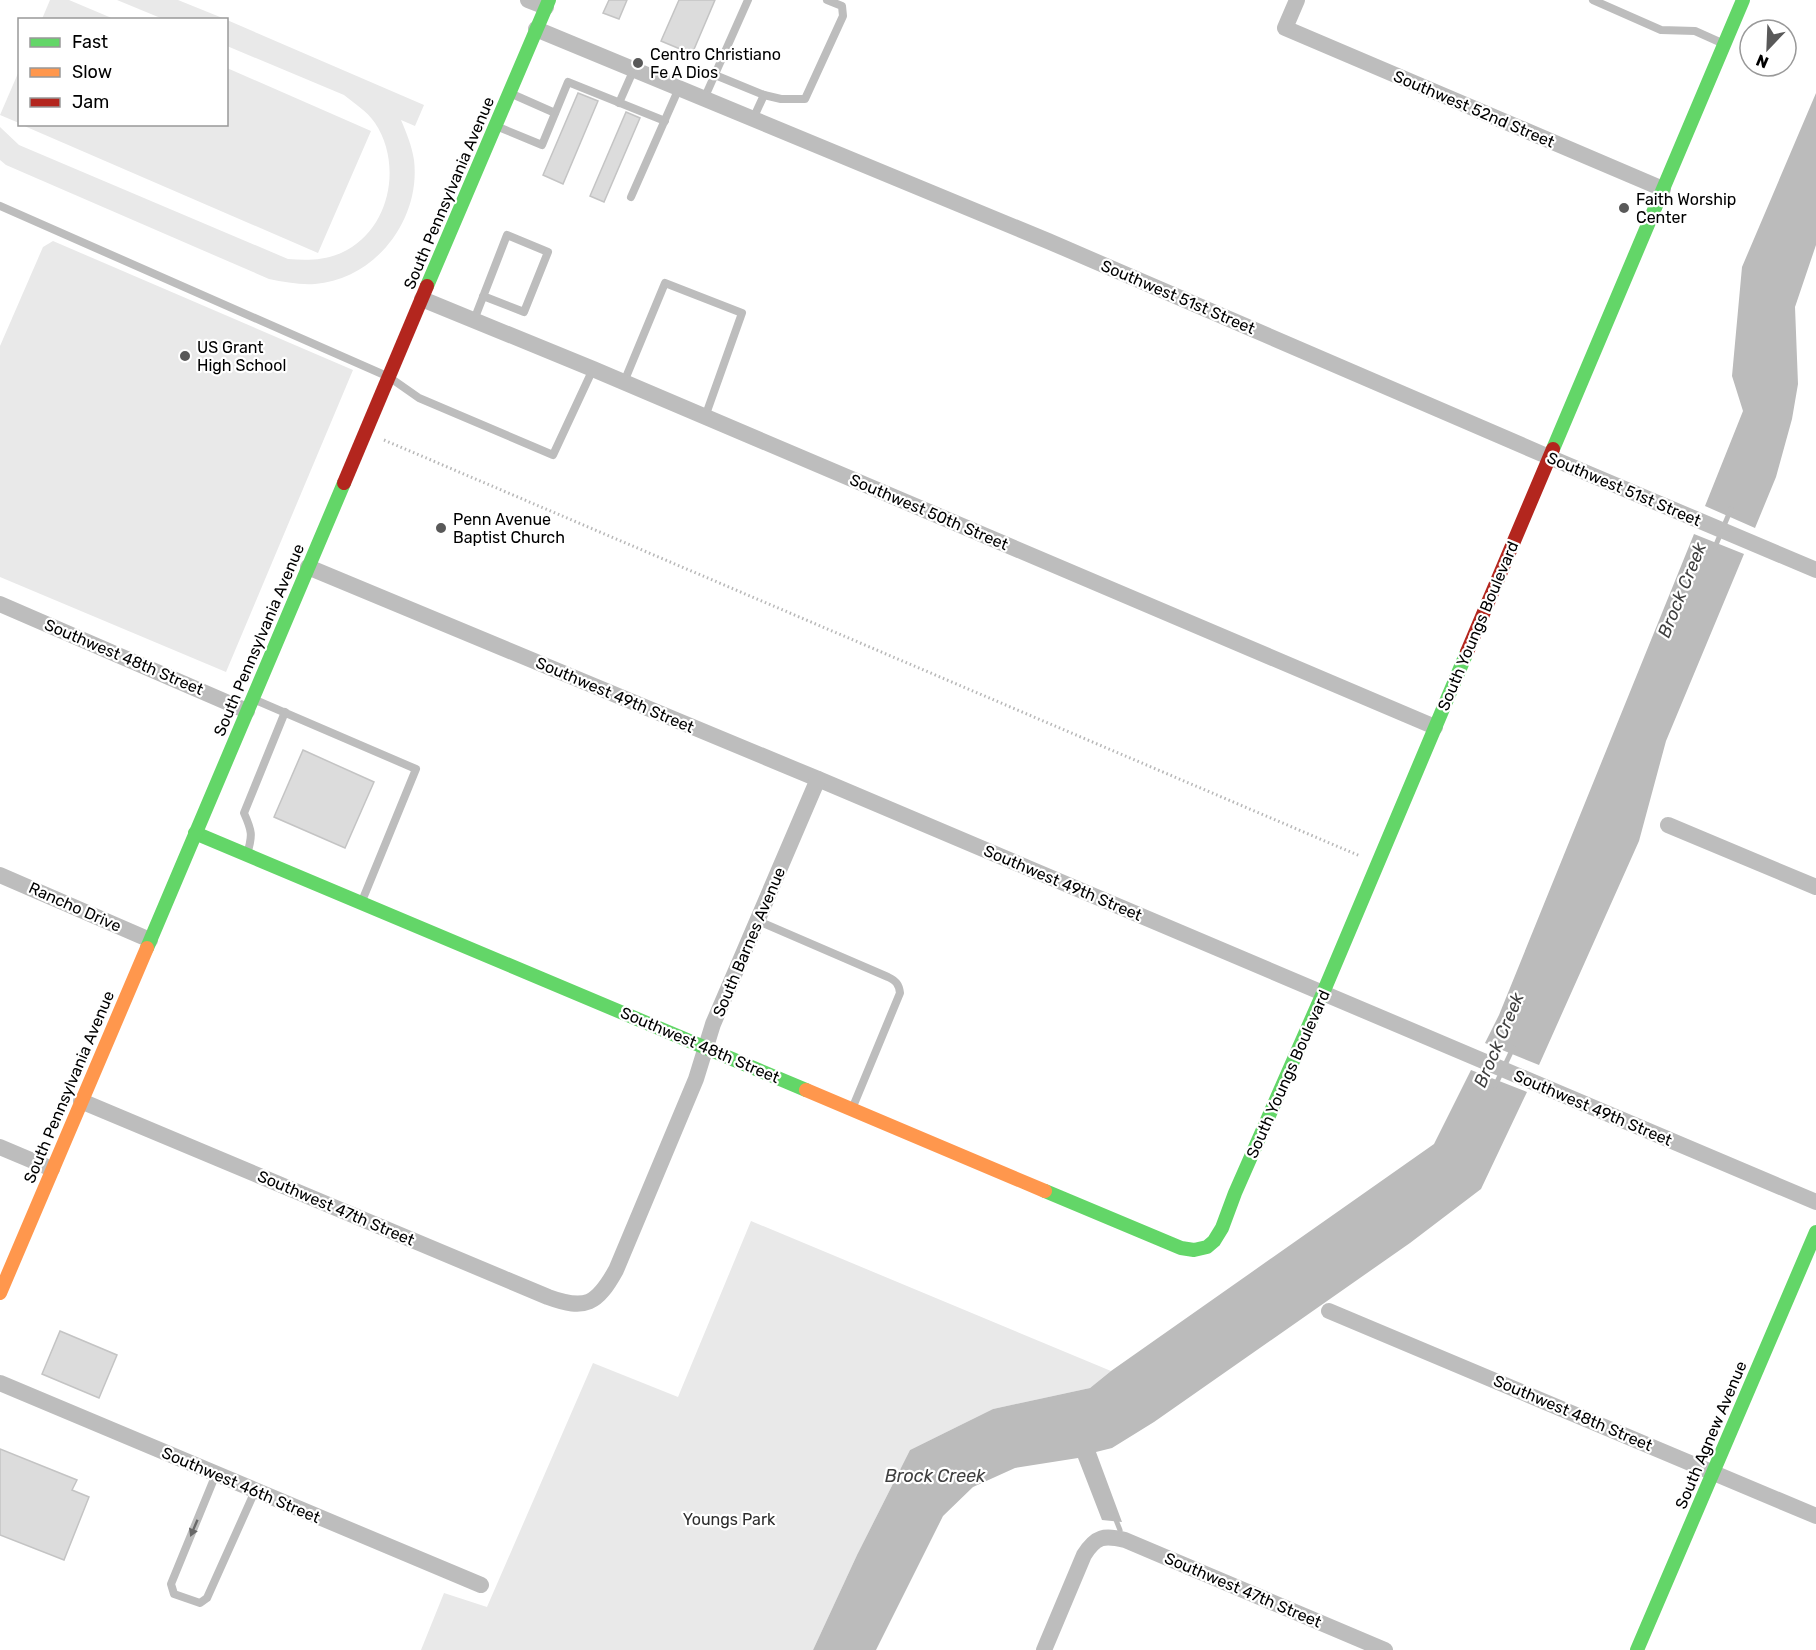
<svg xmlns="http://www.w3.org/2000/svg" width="1816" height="1650" viewBox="0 0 1816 1650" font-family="Rubik,sans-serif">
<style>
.green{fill:#e9e9e9}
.water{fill:#bbb}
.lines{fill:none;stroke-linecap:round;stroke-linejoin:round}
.stream{stroke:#bbb;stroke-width:5}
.building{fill:#dcdcdc;stroke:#c4c4c4;stroke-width:1.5}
.path{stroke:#b8b8b8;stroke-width:3;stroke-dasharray:1.5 3;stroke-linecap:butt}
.lane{stroke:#bdbdbd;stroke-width:8}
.street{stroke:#bdbdbd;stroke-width:16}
.fast{stroke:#63d668;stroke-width:14}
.slow{stroke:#ff974d;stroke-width:14}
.jam{stroke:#b3261e;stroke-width:14}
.oneway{fill:#686868}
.poi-dot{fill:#595959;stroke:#fff;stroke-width:2}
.labels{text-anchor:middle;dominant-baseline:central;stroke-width:4.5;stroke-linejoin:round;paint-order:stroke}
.poi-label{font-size:16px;fill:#000;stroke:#fff;text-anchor:start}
.street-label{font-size:16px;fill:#000;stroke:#fff}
.park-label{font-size:16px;fill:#2e2e2e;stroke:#fff}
.water-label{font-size:18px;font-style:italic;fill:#3f3f3f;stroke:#fff}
</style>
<rect width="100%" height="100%" fill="#fff"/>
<g class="green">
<polygon points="50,0 69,0 114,19 42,19"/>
<polygon points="117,0 178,0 225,19 163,19"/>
<path d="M227,20L424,105L415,126L401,120C406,132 412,146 414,160C421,219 376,279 315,284C300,285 284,282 269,279L6,165L0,160V127L19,145L288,259C309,261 329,260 347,250C391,226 402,163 375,123C367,111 355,104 344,95L227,46Z"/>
<polygon points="227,68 371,131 318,253 22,125 226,124"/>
<polygon points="19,71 19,123 0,115"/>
<polygon points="53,241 353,370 226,672 0,577 0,346 43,247"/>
<polygon points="751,1221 1111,1371 1090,1388 993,1409 910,1450 857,1555 813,1650 421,1650 444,1593 487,1607 593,1363 678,1397"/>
</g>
<g class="water">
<polygon points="1816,93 1816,245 1795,307 1798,384 1792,419 1776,477 1755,528 1705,506 1743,411 1732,376 1742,267"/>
<polygon points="1694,534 1744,554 1666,741 1639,841 1539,1065 1485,1043 1499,1015"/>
<polygon points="1471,1070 1527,1092 1481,1189 1410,1243 1154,1422 1112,1448 1096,1452 1122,1522 1102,1520 1078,1458 1015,1468 973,1487 943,1516 876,1650 813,1650 857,1555 910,1450 993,1409 1090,1388 1111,1371 1434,1144"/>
</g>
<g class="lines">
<g class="stream">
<polyline points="1715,547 1731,509"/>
<polyline points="1495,1086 1513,1048"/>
<polyline points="1114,1515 1120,1530"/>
</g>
</g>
<g class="building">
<polygon points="609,0 627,0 619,19 603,13"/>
<polygon points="679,0 715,0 692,54 661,41"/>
<polygon points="578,93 598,101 563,184 543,175"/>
<polygon points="626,112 640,118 604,202 590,196"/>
<polygon points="303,750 374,782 345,848 274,817"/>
<polygon points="60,1331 117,1355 99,1398 42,1374"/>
<polygon points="0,1449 77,1480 72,1490 89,1497 64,1560 0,1535"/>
</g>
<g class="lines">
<polyline class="path" points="384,440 1360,856"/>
<g class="lane">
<polyline points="1593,0 1661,30 1695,31 1724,44"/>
<polyline points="715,75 764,95 781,99 805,99 843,16 842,6 827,0"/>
<polyline points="512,94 555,113"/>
<polyline points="704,99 748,0"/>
<polyline points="619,103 634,69"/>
<polyline points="753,119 764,95"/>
<polyline points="496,126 542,145 568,82 665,121"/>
<polyline points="631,197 679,88"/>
<polyline points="0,206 389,377 419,398 553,455 593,369"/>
<polyline points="474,320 507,235 548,252 524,312 483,296"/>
<polyline points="624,382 665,283 742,313 705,417"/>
<polyline points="253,699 416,769 362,901"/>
<path d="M247,854C253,835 252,831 244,813L285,712"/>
<path d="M758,921L888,977C896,981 899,984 900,993L852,1109"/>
<polyline points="216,1474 171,1584 174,1594 200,1603 207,1598 255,1491"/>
</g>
<g class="street">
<polyline points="528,0 546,7"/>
<polyline points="1297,0 1285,28 1663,189"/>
<polyline points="536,29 1048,241 1549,457 1816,570"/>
<polyline points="422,299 593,369 1435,727"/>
<polyline points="308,567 818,779 1816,1202"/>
<polyline points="0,604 247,711"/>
<polyline points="1668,825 1816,887"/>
<polyline points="0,875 150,940"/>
<path d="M81,1101L548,1297C586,1311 597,1304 616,1270L696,1079L713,1024L818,779"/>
<polyline points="0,1147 52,1169"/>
<polyline points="1329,1311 1816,1516"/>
<polyline points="0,1383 481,1585"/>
<path d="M1044,1650L1084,1555C1096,1536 1104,1535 1125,1540L1385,1650"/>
</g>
<g class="fast">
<polyline points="427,286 549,0"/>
<polyline points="1553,449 1743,0"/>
<polyline points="195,833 806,1090"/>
<polyline points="147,948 344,483"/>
<polyline points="1045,1191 1181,1248 1194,1250 1207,1247 1214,1241 1222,1228 1235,1193 1323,993 1467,652"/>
<polyline points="1637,1650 1816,1232"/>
</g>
<g class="slow">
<polyline points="806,1090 1045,1191"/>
<polyline points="0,1293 147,948"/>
</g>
<g class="jam">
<polyline points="344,483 427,286"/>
<polyline points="1467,652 1553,449"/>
</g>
</g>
<defs><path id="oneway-solid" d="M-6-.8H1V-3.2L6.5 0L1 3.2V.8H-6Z" transform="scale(1.5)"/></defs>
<use class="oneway" href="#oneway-solid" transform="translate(194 1528) rotate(113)"/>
<g class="poi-dot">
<circle cx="638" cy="63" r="6"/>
<circle cx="1624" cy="208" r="6"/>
<circle cx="185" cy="356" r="6"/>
<circle cx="441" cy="528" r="6"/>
</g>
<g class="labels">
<g class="poi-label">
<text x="650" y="54">Centro Christiano<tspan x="650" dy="18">Fe A Dios</tspan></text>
<text x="1636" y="199">Faith Worship<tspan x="1636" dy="18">Center</tspan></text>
<text x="197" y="347">US Grant<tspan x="197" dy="18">High School</tspan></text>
<text x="453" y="519">Penn Avenue<tspan x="453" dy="18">Baptist Church</tspan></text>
</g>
<g class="street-label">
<text transform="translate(1474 109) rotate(23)">Southwest 52nd Street</text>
<text transform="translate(449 193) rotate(-67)">South Pennsylvania Avenue</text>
<text transform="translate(1178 297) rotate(23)">Southwest 51st Street</text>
<text transform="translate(1624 489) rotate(23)">Southwest 51st Street</text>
<text transform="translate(929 512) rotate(23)">Southwest 50th Street</text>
<text transform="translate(1478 626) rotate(-67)">South Youngs Boulevard</text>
<text transform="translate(259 640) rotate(-67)">South Pennsylvania Avenue</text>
<text transform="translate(124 657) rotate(23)">Southwest 48th Street</text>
<text transform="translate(615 695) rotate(23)">Southwest 49th Street</text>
<text transform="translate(1063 883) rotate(23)">Southwest 49th Street</text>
<text transform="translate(75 907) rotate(24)">Rancho Drive</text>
<text transform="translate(749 942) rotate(-67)">South Barnes Avenue</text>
<text transform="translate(700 1045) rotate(23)">Southwest 48th Street</text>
<text transform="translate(1288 1074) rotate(-66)">South Youngs Boulevard</text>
<text transform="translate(69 1087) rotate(-67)">South Pennsylvania Avenue</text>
<text transform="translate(1593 1108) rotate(23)">Southwest 49th Street</text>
<text transform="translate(336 1208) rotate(23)">Southwest 47th Street</text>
<text transform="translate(1573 1413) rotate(23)">Southwest 48th Street</text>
<text transform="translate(1711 1435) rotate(-67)">South Agnew Avenue</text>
<text transform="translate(241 1485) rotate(23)">Southwest 46th Street</text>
<text transform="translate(1243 1590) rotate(23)">Southwest 47th Street</text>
</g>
<g class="park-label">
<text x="729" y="1519">Youngs Park</text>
</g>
<g class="water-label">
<text transform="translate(1682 590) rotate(-68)">Brock Creek</text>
<text transform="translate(1499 1040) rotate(-67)">Brock Creek</text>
<text x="935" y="1476">Brock Creek</text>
</g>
</g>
<rect x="18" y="18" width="210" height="108" fill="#ffffff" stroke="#999999" stroke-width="1.5"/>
<rect x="30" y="38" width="30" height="9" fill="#63d668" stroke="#999999" stroke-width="1.5"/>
<text x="72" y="48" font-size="18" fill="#000000">Fast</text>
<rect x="30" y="68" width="30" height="9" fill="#ff974d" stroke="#999999" stroke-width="1.5"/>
<text x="72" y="78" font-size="18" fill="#000000">Slow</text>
<rect x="30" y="98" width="30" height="9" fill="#b3261e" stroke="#999999" stroke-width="1.5"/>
<text x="72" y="108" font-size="18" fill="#000000">Jam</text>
<g transform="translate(1768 48) rotate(203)"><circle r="28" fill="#ffffff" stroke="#999999" stroke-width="1.5"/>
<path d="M0-4.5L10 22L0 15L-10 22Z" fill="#595959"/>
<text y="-9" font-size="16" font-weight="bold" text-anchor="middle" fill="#000000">N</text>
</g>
</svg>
